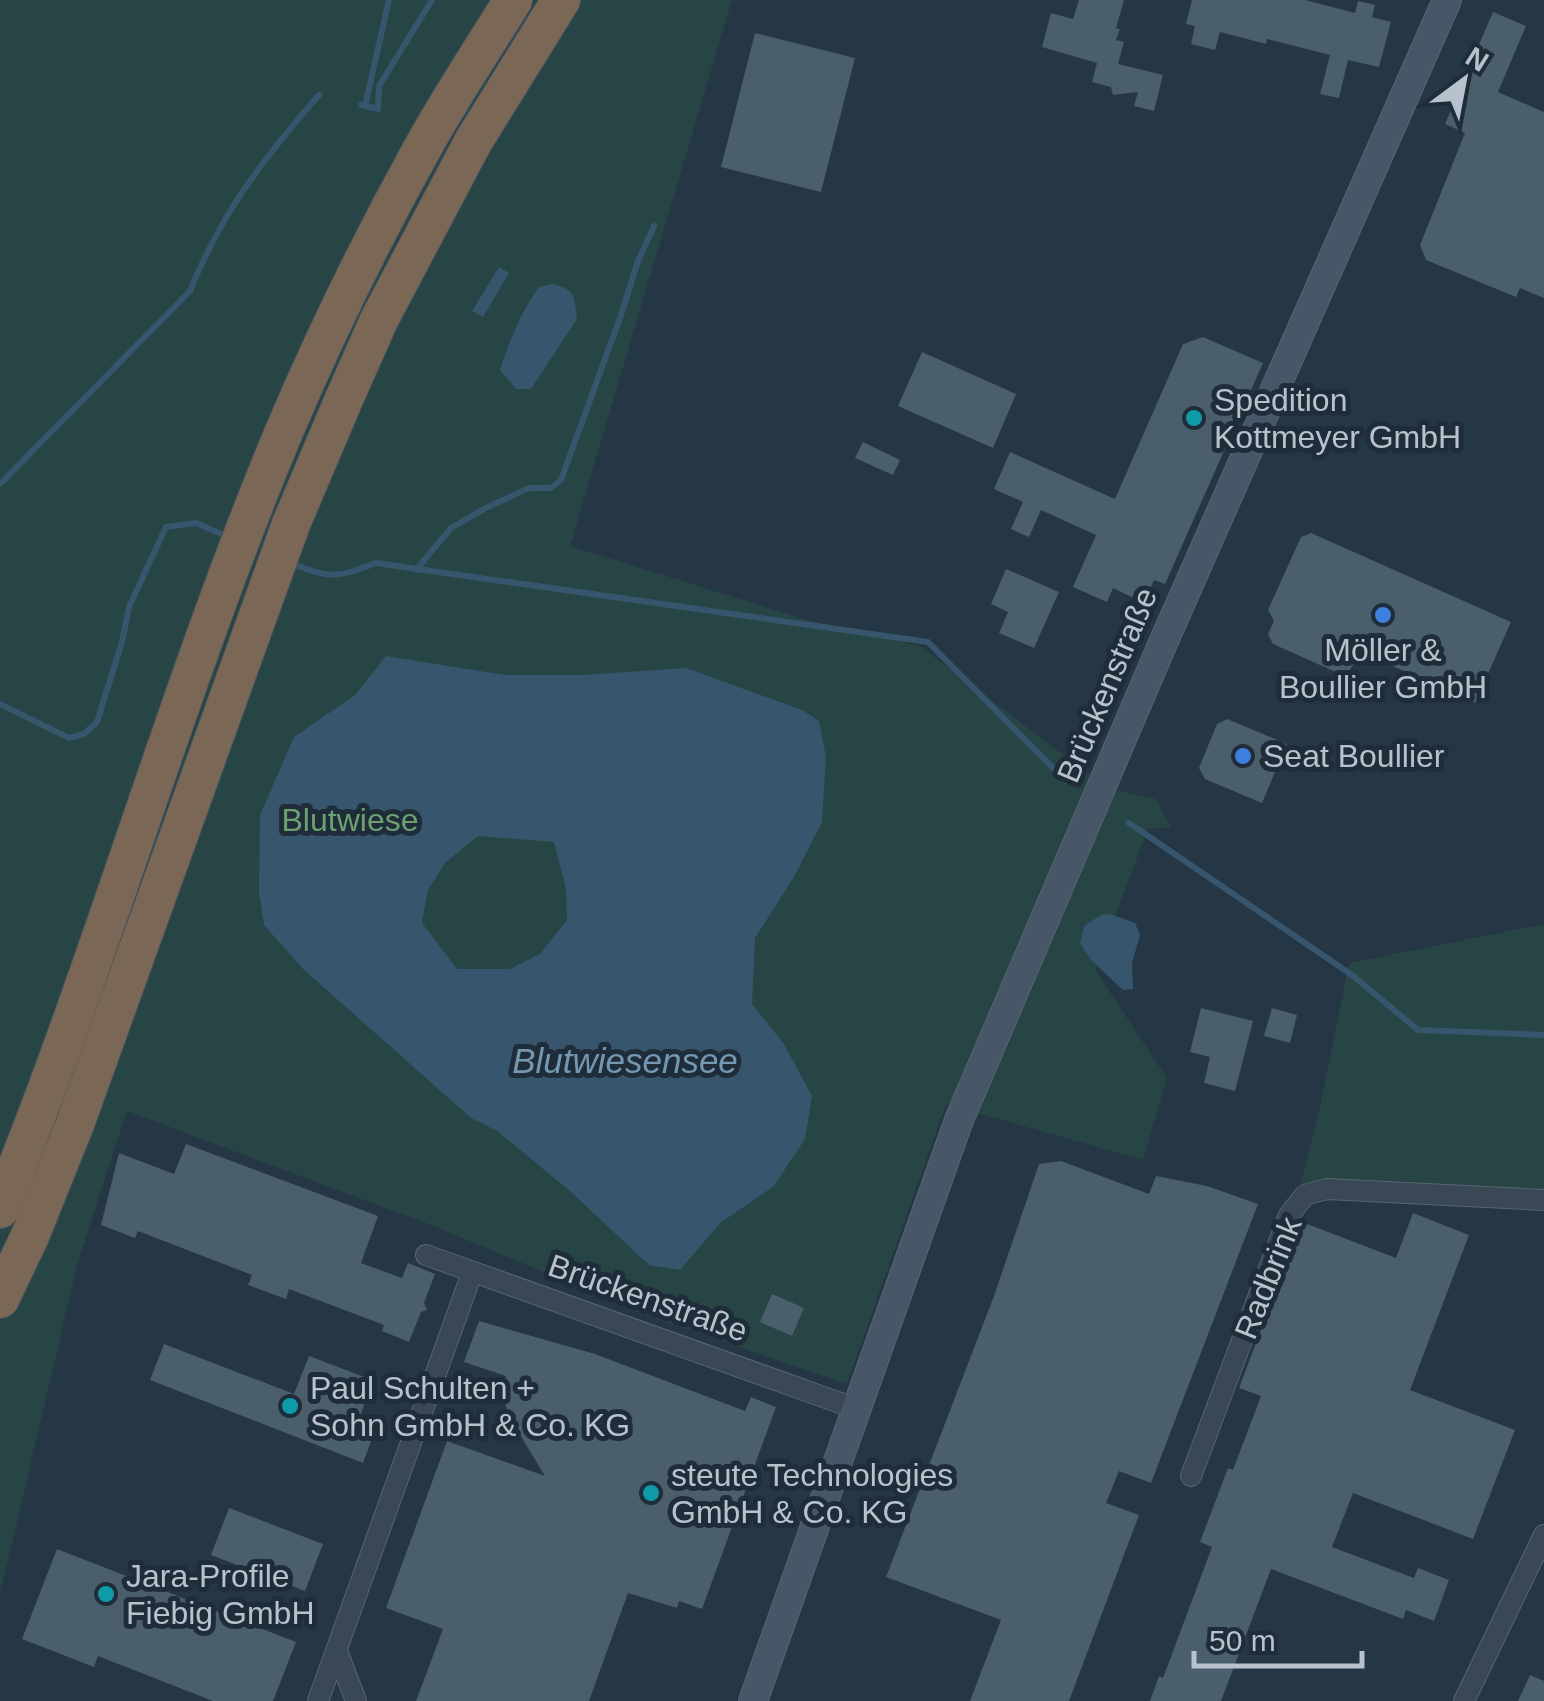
<svg xmlns="http://www.w3.org/2000/svg" width="1544" height="1701" viewBox="0 0 1544 1701" font-family="Arial,sans-serif">
<style>
.green{fill:#274545}
.water{fill:#37556c;fill-rule:evenodd}
.lines{fill:none;stroke-linecap:round;stroke-linejoin:round}
.stream{stroke:#37556c;stroke-width:6}
.building{fill:#4b5e6c}
.street-casing{stroke:#586571;stroke-width:22}
.secondary-casing{stroke:#586571;stroke-width:30}
.highway-casing{stroke:#44525e;stroke-width:40}
.street{stroke:#394854;stroke-width:20}
.secondary{stroke:#475767;stroke-width:28}
.highway{stroke:#7a6756;stroke-width:38}
.culture-dot{fill:#0f9aa8;stroke:#1e2d39;stroke-width:4}
.shop-dot{fill:#3f7fe0;stroke:#1e2d39;stroke-width:4}
.labels{text-anchor:middle;dominant-baseline:central;stroke-width:10;stroke-linejoin:round;paint-order:stroke}
.poi-label{font-size:32px;fill:#b7c2cd;stroke:#1e2d39;text-anchor:start}
.street-label{font-size:32px;fill:#b7c2cd;stroke:#1e2d39}
.park-label{font-size:32px;fill:#6ca071;stroke:#1e2d39}
.water-label{font-size:35px;font-style:italic;fill:#7597b2;stroke:#1e2d39}
</style>
<rect width="100%" height="100%" fill="#253644"/>
<g class="green">
<polygon points="0,0 732,0 570,546 807,620 920,646 1087,773 1119,791 1156,799 1171,827 1148,829 1095,970 1167,1078 1143,1160 946,1104 847,1384 649,1316 431,1225 127,1111 78,1262 0,1595"/>
<polygon points="1544,924 1544,1194 1301,1184 1319,1112 1349,963"/>
</g>
<g class="water">
<polygon points="499,267 509,273 483,317 472,311"/>
<path d="M553,284C577,290 574,297 577,319L531,389H516L500,370C509,341 521,312 539,287Z"/>
<path d="M386,656L505,675H582L686,668L802,710L819,721L826,757L822,822L794,877L755,938L752,1004L784,1044L812,1096L805,1139L773,1187L720,1223L680,1270L649,1265L571,1192L497,1131L471,1118L303,969L264,925L259,892L260,815L294,737L355,695ZM478,836L554,842L566,889L567,920L540,954L510,969H457L422,923L428,890L445,863Z"/>
<polygon points="1110,914 1135,923 1140,935 1132,963 1133,989 1123,990 1091,960 1080,943 1084,926 1101,915"/>
</g>
<g class="lines">
<g class="stream">
<polyline points="361,105 378,109 379,86 432,0"/>
<polyline points="365,106 389,0"/>
<path d="M0,484L190,291C222,212 263,159 319,95"/>
<path d="M291,563C330,579 337,578 376,563L928,642L1066,781"/>
<polyline points="416,570 451,528 486,508 529,488 551,488 561,480 621,315 638,261 654,226"/>
<polyline points="0,704 69,738 84,734 97,722 122,642 129,607 166,527 196,523 228,537"/>
<polyline points="1129,823 1352,975 1418,1030 1544,1035"/>
</g>
</g>
<g class="building">
<polygon points="1079,0 1124,0 1116,28 1120,29 1116,40 1124,42 1118,64 1163,75 1154,111 1134,106 1138,92 1113,95 1111,87 1092,82 1097,63 1042,47 1051,13 1073,19"/>
<polygon points="1192,0 1305,0 1355,13 1358,1 1375,5 1372,17 1391,22 1379,67 1348,60 1339,98 1320,94 1330,55 1267,39 1266,44 1220,32 1215,50 1191,44 1195,26 1186,24"/>
<polygon points="1493,12 1526,26 1498,92 1544,112 1544,298 1520,288 1516,297 1426,260 1420,245 1465,133 1445,124"/>
<polygon points="755,33 855,58 821,192 721,167"/>
<polygon points="1203,337 1263,363 1165,584 1154,580 1144,603 1113,588 1107,602 1073,587 1096,535 1041,510 1029,537 1011,529 1023,502 994,489 1010,452 1115,499 1183,344"/>
<polygon points="922,352 1016,394 993,448 898,406"/>
<polygon points="863,442 900,460 893,475 855,458"/>
<polygon points="1311,533 1511,622 1475,703 1359,651 1347,677 1273,644 1268,634 1274,621 1268,610 1301,537"/>
<polygon points="1006,569 1059,592 1034,648 999,633 1008,612 991,604"/>
<polygon points="1227,719 1287,744 1262,803 1205,779 1199,768 1217,724"/>
<polygon points="1201,1008 1253,1021 1235,1091 1204,1083 1210,1057 1190,1052"/>
<polygon points="1272,1008 1297,1015 1290,1043 1264,1036"/>
<polygon points="186,1144 378,1216 361,1263 402,1278 408,1263 435,1274 424,1303 427,1310 421,1312 409,1342 382,1331 384,1325 289,1289 286,1299 248,1285 252,1275 138,1231 135,1238 101,1225 119,1153 174,1174"/>
<polygon points="1061,1161 1149,1194 1156,1176 1207,1186 1258,1204 1151,1483 1119,1471 1106,1503 1139,1515 1069,1701 970,1701 1001,1620 886,1577 994,1296 1039,1164"/>
<polygon points="1413,1213 1469,1235 1410,1390 1515,1430 1473,1539 1353,1493 1332,1547 1414,1578 1418,1568 1449,1580 1434,1621 1406,1610 1403,1619 1271,1569 1221,1701 1150,1701 1159,1676 1163,1678 1212,1547 1200,1542 1228,1468 1233,1470 1261,1396 1239,1388 1302,1222 1396,1258"/>
<polygon points="772,1294 804,1308 792,1336 760,1322"/>
<polygon points="479,1321 595,1354 745,1411 751,1397 776,1407 702,1609 679,1601 677,1608 628,1593 589,1701 416,1701 443,1629 386,1608 447,1441 545,1476 510,1418 504,1401 506,1376 464,1362"/>
<polygon points="164,1344 294,1394 309,1356 372,1380 356,1430 373,1436 363,1463 150,1380"/>
<polygon points="229,1508 323,1544 305,1591 211,1555"/>
<polygon points="57,1549 296,1642 273,1701 213,1701 98,1656 94,1667 22,1639"/>
<polygon points="1530,1675 1544,1681 1544,1701 1518,1701"/>
</g>
<g class="lines">
<g class="street-casing">
<g id="street">
<polyline points="426,1255 857,1409"/>
<polyline points="1191,1476 1289,1215 1305,1195 1327,1189 1544,1200"/>
<polyline points="337,1651 356,1701"/>
<polyline points="318,1701 472,1273"/>
<polyline points="1464,1701 1544,1535"/>
</g>
</g>
<g class="secondary-casing">
<polyline id="secondary" points="753,1701 959,1120 1163,643 1447,0"/>
</g>
<g class="highway-casing">
<g id="highway">
<path d="M0,1209C104,955 177,688 283,434C324,337 371,241 422,149C450,98 483,49 513,0"/>
<polyline points="0,1299 30,1236 75,1124 291,524 344,399 379,320 473,142 561,0"/>
</g>
</g>
<use href="#street" class="street"/>
<use href="#secondary" class="secondary"/>
<use href="#highway" class="highway"/>
</g>
<g class="culture-dot">
<circle cx="1194" cy="418" r="10"/>
<circle cx="290" cy="1406" r="10"/>
<circle cx="651" cy="1493" r="10"/>
<circle cx="106" cy="1594" r="10"/>
</g>
<g class="shop-dot">
<circle cx="1383" cy="615" r="10"/>
<circle cx="1243" cy="756" r="10"/>
</g>
<g class="labels">
<g class="poi-label">
<text x="1214" y="400">Spedition<tspan x="1214" dy="37">Kottmeyer GmbH</tspan></text>
<text x="1383" y="650" text-anchor="middle">Möller &amp;<tspan x="1383" dy="37">Boullier GmbH</tspan></text>
<text x="1263" y="756">Seat Boullier</text>
<text x="310" y="1388">Paul Schulten +<tspan x="310" dy="37">Sohn GmbH &amp; Co. KG</tspan></text>
<text x="671" y="1475">steute Technologies<tspan x="671" dy="37">GmbH &amp; Co. KG</tspan></text>
<text x="126" y="1576">Jara-Profile<tspan x="126" dy="37">Fiebig GmbH</tspan></text>
</g>
<g class="street-label">
<text transform="translate(1107 685) rotate(-67)">Brückenstraße</text>
<text transform="translate(1268 1278) rotate(-68)">Radbrink</text>
<text transform="translate(648 1298) rotate(19)">Brückenstraße</text>
</g>
<g class="park-label">
<text x="350" y="820">Blutwiese</text>
</g>
<g class="water-label">
<text x="625" y="1060">Blutwiesensee</text>
</g>
</g>
<g transform="translate(1464 80) rotate(32)" stroke="#1e2d39" stroke-width="8" paint-order="stroke">
<path d="M0-8L18 38L0 25L-18 38Z" fill="#b7c2cd"/>
<text y="-15" font-size="28" font-weight="bold" text-anchor="middle" fill="#b7c2cd">N</text>
</g>
<path d="M1194 1651v15h168v-15" fill="none" stroke="#b7c2cd" stroke-width="5"/>
<text x="1209" y="1651" font-size="30" fill="#b7c2cd" stroke="#1e2d39" stroke-width="8" paint-order="stroke">50 m</text>
</svg>
